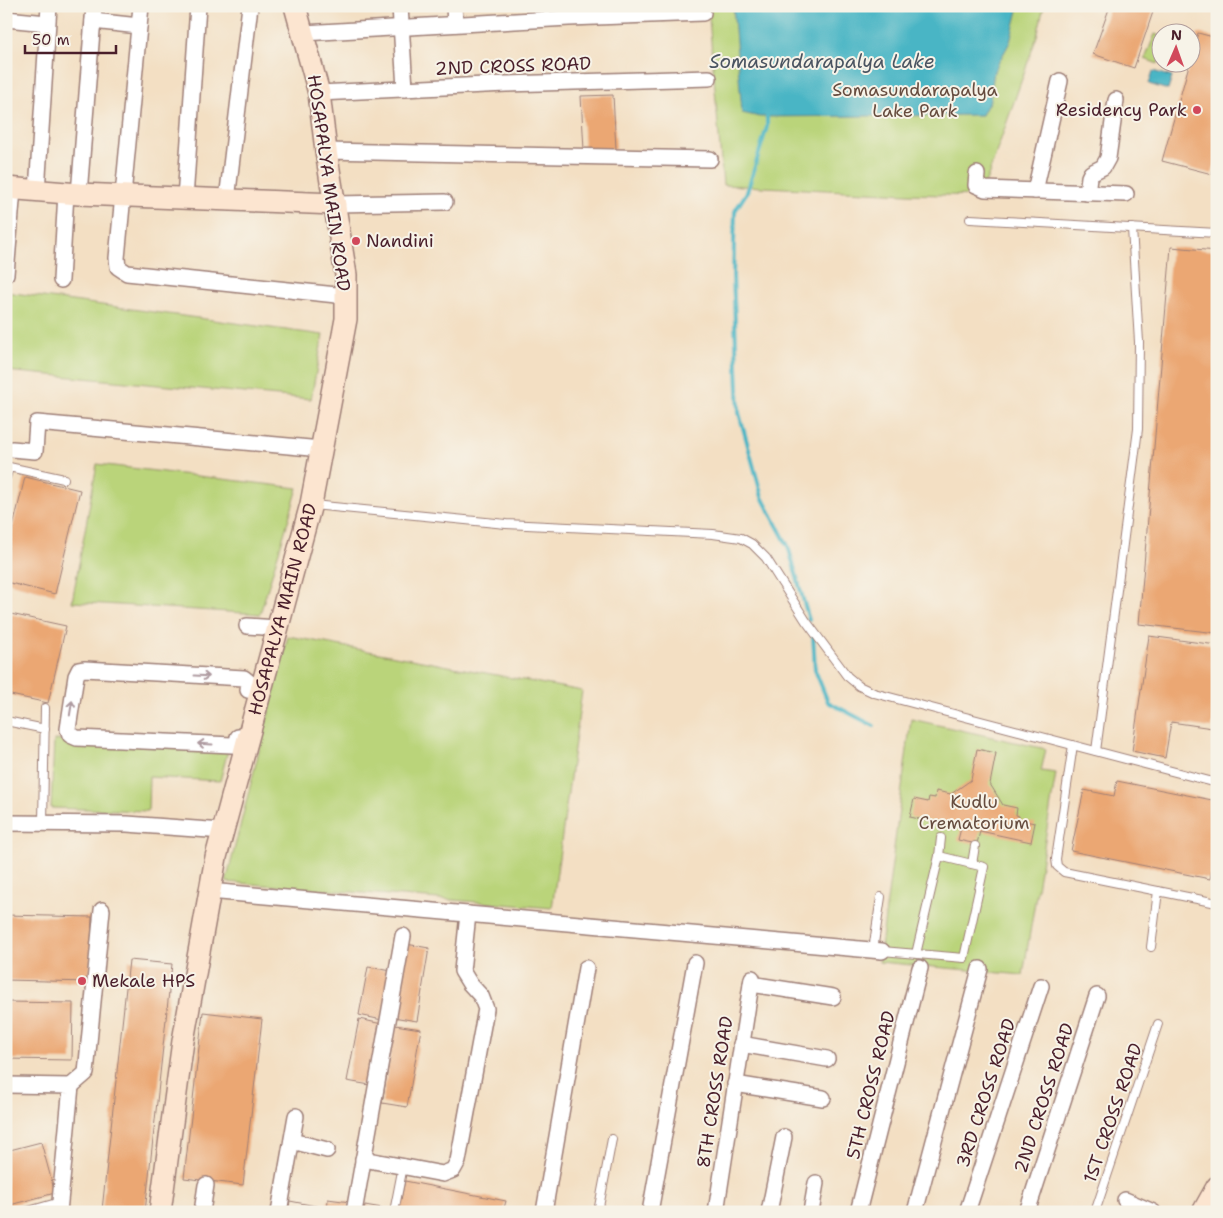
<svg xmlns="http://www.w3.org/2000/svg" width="1223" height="1218" viewBox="0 0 1223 1218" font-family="'Shantell Sans',sans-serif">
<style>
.green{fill:#bad47a;stroke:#827a52}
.water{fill:#49b5c5;stroke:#4a6a78}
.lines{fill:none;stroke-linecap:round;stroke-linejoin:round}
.stream{stroke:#49b5c5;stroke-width:4}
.building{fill:#eba773}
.lane-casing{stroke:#9e7f77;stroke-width:10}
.street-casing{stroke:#9e7f77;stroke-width:18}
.secondary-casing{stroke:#9e7f77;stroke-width:24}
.lane{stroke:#fff;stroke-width:8}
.street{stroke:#fff;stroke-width:15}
.secondary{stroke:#fce5d0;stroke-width:21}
.oneway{stroke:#ae9aa0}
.poi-dot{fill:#d1495b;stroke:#f7f3e8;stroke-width:2}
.labels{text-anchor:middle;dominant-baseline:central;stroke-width:4;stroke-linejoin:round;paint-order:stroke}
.street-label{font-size:18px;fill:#4a1f2b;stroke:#f7f3e8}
.park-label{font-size:18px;fill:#664c3f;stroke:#f7f3e8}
.poi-label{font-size:18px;fill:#4a1f2b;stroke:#f7f3e8;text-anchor:start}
.water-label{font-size:19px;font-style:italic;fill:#4a5461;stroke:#f7f3e8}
</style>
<rect width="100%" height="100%" fill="#f7f3e8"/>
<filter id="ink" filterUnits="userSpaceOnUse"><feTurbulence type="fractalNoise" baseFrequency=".02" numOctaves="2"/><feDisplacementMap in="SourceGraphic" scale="10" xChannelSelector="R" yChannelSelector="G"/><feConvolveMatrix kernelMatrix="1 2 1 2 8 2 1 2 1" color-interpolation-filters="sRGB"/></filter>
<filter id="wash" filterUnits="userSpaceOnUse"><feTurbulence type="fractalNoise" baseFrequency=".0096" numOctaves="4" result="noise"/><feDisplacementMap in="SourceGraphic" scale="20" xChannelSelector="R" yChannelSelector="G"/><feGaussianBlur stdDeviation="1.12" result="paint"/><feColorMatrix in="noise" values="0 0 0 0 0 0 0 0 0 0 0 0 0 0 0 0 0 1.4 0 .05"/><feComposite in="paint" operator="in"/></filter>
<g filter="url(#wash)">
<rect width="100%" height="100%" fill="#f3dfc3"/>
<g class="green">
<polygon points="708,6 1044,6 1037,36 981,196 908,194 723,185"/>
<polygon points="1155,34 1160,36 1160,58 1158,64 1145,59"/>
<polygon points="6,292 323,335 311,399 6,371"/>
<polygon points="97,464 298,488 260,614 72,602"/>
<polygon points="288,636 582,691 552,908 226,882"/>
<polygon points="911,719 1046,749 1041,771 1056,773 1023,975 879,962"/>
<polygon points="54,740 228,750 220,781 149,777 148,811 51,808"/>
</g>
<g class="water">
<polygon points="733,6 1019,6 1010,42 994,71 990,100 982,115 760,117 742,113"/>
<polygon points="1153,71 1172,77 1168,90 1149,84"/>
</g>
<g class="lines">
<g class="stream">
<polyline points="767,111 767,127 747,192 735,211 733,276 739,413 762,497 788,546 809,620"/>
<polyline points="813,634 815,670 828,702 874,726"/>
</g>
</g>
<g id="blocks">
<g class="building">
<polygon points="1110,6 1155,6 1134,68 1093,54"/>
<polygon points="1198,33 1217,38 1217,158 1212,174 1162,161"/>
<polygon points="613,95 616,149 584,150 581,96"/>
<polygon points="1171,247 1217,251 1217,633 1139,624"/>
<polygon points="25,477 80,490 55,594 6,582 6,556"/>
<polygon points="6,613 66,626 48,703 6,694"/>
<polygon points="1149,636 1217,645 1217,691 1212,728 1171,722 1165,758 1132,751"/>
<polygon points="977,749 996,753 990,784 1003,805 1017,808 1016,815 1019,816 1019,820 1035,823 1031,842 980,831 977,844 958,840 961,828 910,817 914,799 928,802 929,797 935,798 936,791 951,794 971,780"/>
<polygon points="1117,781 1217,801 1217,847 1210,879 1071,851 1084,790 1114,796"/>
<polygon points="6,915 92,917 90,982 6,980"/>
<polygon points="406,944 429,948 417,1021 393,1017"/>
<polygon points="129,960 172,964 145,1212 102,1210"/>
<polygon points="368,967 392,971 382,1020 359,1015"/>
<polygon points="6,1002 73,1003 72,1060 6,1059"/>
<polygon points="203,1012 262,1019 243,1185 184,1178"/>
<polygon points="359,1019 382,1024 370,1085 347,1081"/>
<polygon points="395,1025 421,1029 407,1107 382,1103"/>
<polygon points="41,1142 55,1193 6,1206 6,1151"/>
<polygon points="405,1181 506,1201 503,1212 398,1212"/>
<polygon points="328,1199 350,1202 348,1212 327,1212"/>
<polygon points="290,1201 326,1208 325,1212 288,1212"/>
<polygon points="365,1205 382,1208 382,1212 364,1212"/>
</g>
</g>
</g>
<g filter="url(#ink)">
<use href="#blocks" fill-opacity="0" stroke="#9e7f77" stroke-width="1"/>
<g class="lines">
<g class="lane-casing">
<g id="lane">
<polyline points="970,219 1217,233"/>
<polyline points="6,477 9,467 64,479"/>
<polyline points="313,505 506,524 713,534 741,538 752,544 766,558 806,621 847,676 859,686 874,693 1217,783"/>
<polyline points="6,721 45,729"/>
<polyline points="1073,745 1056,859 1057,866 1064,872 1217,903"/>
<polyline points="1096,751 1138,429 1139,342 1132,228"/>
<polyline points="43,823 45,708"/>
<polyline points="939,856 941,838"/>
<polyline points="972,864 975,846"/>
<polyline points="1151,947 1158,891"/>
<polyline points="873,950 881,897"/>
<polyline points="882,951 964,958 984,867 939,856 916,954"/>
<polyline points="25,1212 60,1202"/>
<polyline points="394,1212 403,1166"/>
<polyline points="598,1212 612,1139"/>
<polyline points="1095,1212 1158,1024"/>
</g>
</g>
<g class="street-casing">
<g id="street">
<polyline points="141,6 117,258 118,267 127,273 346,296"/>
<polyline points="400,6 405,89"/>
<polyline points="454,6 455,24"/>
<polyline points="6,19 47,23"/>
<polyline points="93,21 139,26"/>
<polyline points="303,33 569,18 703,13"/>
<polyline points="319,93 506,84 709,78"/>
<polyline points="326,151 710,159"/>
<polyline points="977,174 976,185 985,189 1126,194"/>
<polyline points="37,191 49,6"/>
<polyline points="1035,191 1060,81"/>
<polyline points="1087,193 1089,177 1091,173 1103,167 1108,158 1116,100"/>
<polyline points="79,194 94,6"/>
<polyline points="185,199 198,6"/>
<polyline points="227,200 250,6"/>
<polyline points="335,204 445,202"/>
<polyline points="6,274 13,189"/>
<polyline points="61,280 66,193"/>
<polyline points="12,449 35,451 37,423 321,449"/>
<polyline points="247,626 277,628"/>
<polyline points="248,737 238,737 237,743 232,745 77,738 70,735 68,729 76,676 79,670 85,669 244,678 249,682 248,690 260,692"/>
<polyline points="6,823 127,824 223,831"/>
<polyline points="209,891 882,951"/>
<polyline points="751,984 833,997"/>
<polyline points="741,1044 827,1059"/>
<polyline points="735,1084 823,1098"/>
<polyline points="6,1085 71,1086 59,1212"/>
<polyline points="71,1086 86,1073 102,910"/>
<polyline points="292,1141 327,1150"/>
<polyline points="363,1159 443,1174 453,1170 458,1161 486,1009 481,996 470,984 462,971 468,914"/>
<polyline points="1125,1200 1153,1212"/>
<polyline points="202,1212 206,1185"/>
<polyline points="279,1212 296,1116"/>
<polyline points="354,1212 403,936"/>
<polyline points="544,1212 586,968"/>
<polyline points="650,1212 695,963"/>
<polyline points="716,1212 752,978"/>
<polyline points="769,1212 784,1137"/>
<polyline points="811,1212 816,1183"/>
<polyline points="858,1212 920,968"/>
<polyline points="915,1212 980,969"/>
<polyline points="967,1212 1041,986"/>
<polyline points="1027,1212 1097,996"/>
</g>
</g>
<g class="secondary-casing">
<g id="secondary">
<polyline points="6,188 79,194 335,204"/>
<path id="s1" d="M160,1212L183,1041L216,857L311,504L346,319V275L326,151L319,93L295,6"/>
<polyline points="1203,1212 1217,1187"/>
</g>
</g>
<use href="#lane" class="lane"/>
<use href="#street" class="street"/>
<use href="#secondary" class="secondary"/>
</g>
<defs><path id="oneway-shaft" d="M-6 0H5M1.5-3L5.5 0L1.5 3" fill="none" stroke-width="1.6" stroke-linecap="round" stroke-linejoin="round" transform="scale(1.25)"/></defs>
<g class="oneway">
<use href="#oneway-shaft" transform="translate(202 676) rotate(3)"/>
<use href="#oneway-shaft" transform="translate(71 708) rotate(-81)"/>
<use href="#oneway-shaft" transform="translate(205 744) rotate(-177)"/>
</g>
</g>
<g class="poi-dot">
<circle cx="1197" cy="110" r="5"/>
<circle cx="356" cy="241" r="5"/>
<circle cx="82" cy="981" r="5"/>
</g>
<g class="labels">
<g class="street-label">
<text transform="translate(513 66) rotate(-2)">2ND CROSS ROAD</text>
<text transform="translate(329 183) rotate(82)">HOSAPALYA MAIN ROAD</text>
<text stroke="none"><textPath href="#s1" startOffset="616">HOSAPALYA MAIN ROAD</textPath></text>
<text transform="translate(871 1085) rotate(-76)">5TH CROSS ROAD</text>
<text transform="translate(715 1092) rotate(-81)">8TH CROSS ROAD</text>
<text transform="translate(986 1093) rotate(-72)">3RD CROSS ROAD</text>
<text transform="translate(1044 1098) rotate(-72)">2ND CROSS ROAD</text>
<text transform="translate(1113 1113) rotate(-71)">1ST CROSS ROAD</text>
</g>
<g class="park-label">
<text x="915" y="90">Somasundarapalya<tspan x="915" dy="21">Lake Park</tspan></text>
<text x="974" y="802">Kudlu<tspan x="974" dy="21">Crematorium</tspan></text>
</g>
<g class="poi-label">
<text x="1187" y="110" text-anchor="end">Residency Park</text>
<text x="366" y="241">Nandini</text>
<text x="92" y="981">Mekale HPS</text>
</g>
<g class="water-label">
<text x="822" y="61">Somasundarapalya Lake</text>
</g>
</g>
<rect width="1223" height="1218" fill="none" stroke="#f7f3e8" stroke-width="25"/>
<g transform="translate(1176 48) rotate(2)"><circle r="24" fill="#f7f3e8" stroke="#b29e9c"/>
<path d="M0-4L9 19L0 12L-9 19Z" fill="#d1495b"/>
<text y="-8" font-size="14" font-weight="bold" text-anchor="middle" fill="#4a1f2b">N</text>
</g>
<path d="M25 45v8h91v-8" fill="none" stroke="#4a1f2b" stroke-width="2.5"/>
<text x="32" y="45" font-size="15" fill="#4a1f2b" stroke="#f7f3e8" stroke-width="4" paint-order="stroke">50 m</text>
</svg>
